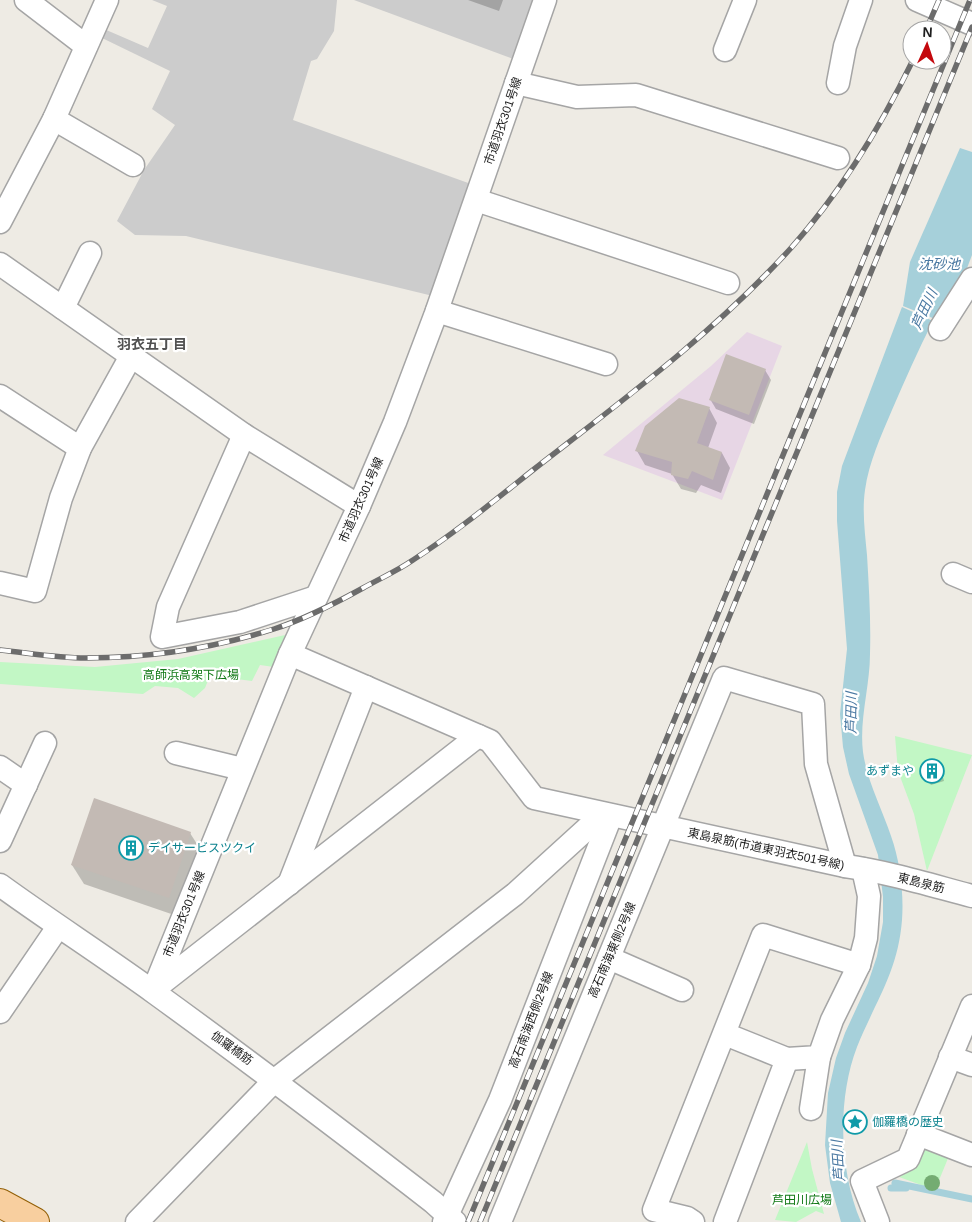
<svg xmlns="http://www.w3.org/2000/svg" width="972" height="1222" viewBox="0 0 972 1222" font-family="Helvetica,'Noto Sans JP',sans-serif">
<style>
.industrial{fill:#e7d6e5}
.religious{fill:#ccc}
.park{fill:#c2f7c5}
.water{fill:#a6d0da}
.shadow{fill:#0003}
.lines{fill:none;stroke-linecap:round;stroke-linejoin:round}
.stream{stroke:#a6d0da;stroke-width:7}
.building{fill:#c3bab4}
.minor-casing{stroke:#a5a5a5;stroke-width:25}
.major-casing{stroke:#925f06;stroke-width:30}
.minor{stroke:#fff;stroke-width:22}
.major{stroke:#f8cf9f;stroke-width:28}
.rail-casing{stroke:#6c6c6c;stroke-width:5.5}
.rail{stroke:#fff;stroke-width:4;stroke-dasharray:11;stroke-linecap:butt}
.tree{fill:#74ac72}
.labels{text-anchor:middle;dominant-baseline:central;stroke-width:4.5;stroke-linejoin:round;paint-order:stroke}
.street-label{font-size:12px;fill:#1e1e1e;stroke:#fff}
.park-label{font-size:12px;fill:#107815;stroke:#fff}
.culture-label{font-size:12px;fill:#0d838f;stroke:#fff;text-anchor:start}
.water-label{font-size:14px;font-style:italic;fill:#4b79a2;stroke:#fff}
.neighbourhood-label{font-size:14px;font-weight:bold;fill:#515151;stroke:#fff}
</style>
<rect width="100%" height="100%" fill="#eeebe4"/>
<polygon class="industrial" points="747,332 782,346 722,500 603,455 711,366"/>
<g class="religious">
<polygon points="152,0 337,0 334,31 317,59 311,61 293,120 471,184 433,296 186,236 135,235 117,221 144,170 175,125 152,109 170,71 100,37 104,29 148,48 167,6"/>
<polygon points="354,0 537,0 516,60"/>
</g>
<g class="park">
<polygon points="285,635 274,667 260,665 252,681 221,677 209,678 205,688 194,698 178,688 155,686 143,694 0,684 0,662 95,667 178,659"/>
<polygon points="895,736 972,755 927,871 914,814 898,771"/>
<polygon points="807,1142 812,1169 824,1214 816,1211 796,1222 775,1220"/>
<polygon points="924,1147 951,1151 935,1190 899,1177 916,1168"/>
</g>
<g class="water">
<polygon points="960,148 972,152 972,255 964,276 935,319 903,306 910,262"/>
<path d="M902,307L933,321C918,350 905,380 892,410C881,436 869,462 865,490C862,511 865,534 867,555C869,588 871,621 870,654C870,686 859,720 863,752C867,781 882,809 891,836C900,861 904,893 902,920C898,972 875,1002 857,1047C837,1099 839,1171 861,1222H841L830,1183L825,1145L828,1093L836,1058L845,1033L868,983L877,956L883,922V897L878,855L849,774L843,747L840,714L847,649L837,521V492L842,466Z"/>
</g>
<g class="shadow">
<polygon points="468,0 503,0 499,11"/>
<polygon points="765,370 771,380 754,424 716,409 710,399"/>
<polygon points="709,408 717,423 708,448 722,453 730,468 721,493 701,485 696,493 681,489 672,474 645,465 637,451"/>
<polygon points="940,767 944,781 931,785 928,781"/>
<polygon points="190,833 202,852 180,917 84,884 72,865"/>
</g>
<g class="lines">
<g class="stream">
<polyline points="895,1183 972,1199"/>
<polyline points="891,1188 906,1188"/>
</g>
</g>
<g class="building">
<polygon points="726,354 766,369 749,415 709,400"/>
<polygon points="679,398 710,407 697,443 722,452 713,480 692,471 688,479 671,475 672,462 635,451 645,426"/>
<polygon points="938,761 943,776 927,781 922,766"/>
<polygon points="94,798 191,832 169,898 71,865"/>
</g>
<g class="lines">
<g class="minor-casing">
<g id="minor">
<polyline points="26,0 86,46"/>
<polyline points="917,0 972,24"/>
<polyline points="725,50 745,0"/>
<polyline points="516,83 577,97 636,95 838,158"/>
<polyline points="838,83 845,46 861,0"/>
<polyline points="54,119 133,165"/>
<polyline points="476,200 728,283"/>
<polyline points="0,222 54,119 107,0"/>
<polyline points="0,264 244,435 359,506"/>
<polyline points="63,308 90,253"/>
<polyline points="437,311 606,364"/>
<polyline points="940,329 972,279"/>
<polyline points="0,396 80,448"/>
<polyline points="244,435 168,607 162,637 240,622 316,597"/>
<polyline points="953,574 972,582"/>
<polyline points="0,583 35,591 61,498 80,448 131,356"/>
<path d="M290,654L490,741L534,798L845,866C888,872 930,885 972,896"/>
<polyline points="176,753 242,769"/>
<polyline points="0,767 26,785"/>
<polyline points="0,841 45,743"/>
<polyline points="289,884 366,687"/>
<path d="M0,885C51,922 104,956 155,993C249,1061 341,1131 433,1202L455,1222"/>
<polyline points="609,958 682,990"/>
<polyline points="153,990 478,736"/>
<polyline points="153,991 290,654 359,506 395,422 435,316 545,0"/>
<polyline points="0,1012 58,927"/>
<polyline points="725,1034 787,1059 725,1222"/>
<polyline points="950,1057 972,1065"/>
<polyline points="787,1059 819,1057 832,1020 859,965"/>
<polyline points="811,1109 819,1057"/>
<polyline points="918,1134 972,1155"/>
<polyline points="137,1222 275,1080 515,894 603,814"/>
<polyline points="444,1222 500,1100 611,816"/>
<polyline points="500,1222 724,678 813,704 816,764 845,866"/>
<polyline points="693,1222 687,1218 654,1210 763,935 859,965 866,938 869,896 863,869"/>
<polyline points="878,1222 862,1181 908,1159 972,1006"/>
</g>
</g>
<g class="major-casing">
<polyline id="major" points="0,1203 35,1222"/>
</g>
<use href="#minor" class="minor"/>
<use href="#major" class="major"/>
<g class="rail-casing">
<g id="rail">
<polyline points="926,30 939,0"/>
<path d="M0,650C29,653 57,658 86,658C149,658 214,648 274,629C305,619 334,604 363,588C379,579 397,571 413,560C455,533 494,501 533,470C623,400 714,333 791,248C841,192 880,128 913,60"/>
<polyline points="468,1222 970,0"/>
<polyline points="480,1222 972,27"/>
</g>
</g>
<use href="#rail" class="rail"/>
</g>
<circle class="tree" cx="932" cy="1183" r="8"/>
<defs>
<g id="building-ring" transform="scale(1.25)"><circle r="9.5" fill="#fff" stroke="#0f9aa8" stroke-width="1.5"/><path d="M-4-6H4V6H1V3H-1V6H-4ZM-2.5-4.3h1.7v1.8h-1.7ZM.8-4.3h1.7v1.8H.8ZM-2.5-1h1.7V.8h-1.7ZM.8-1h1.7V.8H.8Z" fill="#0f9aa8"/></g>
<g id="sight-ring" transform="scale(1.25)"><circle r="9.5" fill="#fff" stroke="#0f9aa8" stroke-width="1.5"/><path d="M0-6L1.8-2.2L6-1.7L2.9 1.2L3.7 5.4L0 3.3L-3.7 5.4L-2.9 1.2L-6-1.7L-1.8-2.2Z" fill="#0f9aa8"/></g>
</defs>
<g fill-rule="evenodd">
<use href="#building-ring" x="932" y="771"/>
<use href="#building-ring" x="131" y="848"/>
<use href="#sight-ring" x="855" y="1122"/>
</g>
<g class="labels">
<g class="street-label">
<text transform="translate(503 121) rotate(-71)">市道羽衣301号線</text>
<text transform="translate(361 500) rotate(-66)">市道羽衣301号線</text>
<text transform="translate(766 849) rotate(12)">東島泉筋(市道東羽衣501号線)</text>
<text transform="translate(921 883) rotate(14)">東島泉筋</text>
<text transform="translate(184 914) rotate(-68)">市道羽衣301号線</text>
<text transform="translate(612 950) rotate(-67)">高石南海東側2号線</text>
<text transform="translate(531 1020) rotate(-69)">高石南海西側2号線</text>
<text transform="translate(232 1048) rotate(36)">伽羅橋筋</text>
</g>
<g class="park-label">
<text x="191" y="675">高師浜高架下広場</text>
<text x="802" y="1200">芦田川広場</text>
</g>
<g class="culture-label">
<text x="914" y="771" text-anchor="end">あずまや</text>
<text x="148" y="848">デイサービスツクイ</text>
<text x="872" y="1122">伽羅橋の歴史</text>
</g>
<g class="water-label">
<text x="939" y="264">沈砂池</text>
<text transform="translate(924 309) rotate(-65)">芦田川</text>
<text transform="translate(851 713) rotate(-89)">芦田川</text>
<text transform="translate(838 1161) rotate(-94)">芦田川</text>
</g>
<g class="neighbourhood-label">
<text x="152" y="344">羽衣五丁目</text>
</g>
</g>
<g transform="translate(927 45) rotate(3)"><circle r="24" fill="#ffffff" stroke="#a5a5a5"/>
<path d="M0-4L9 19L0 12L-9 19Z" fill="#c4080d"/>
<text y="-8" font-size="14" font-weight="bold" text-anchor="middle" fill="#1e1e1e">N</text>
</g>
</svg>
